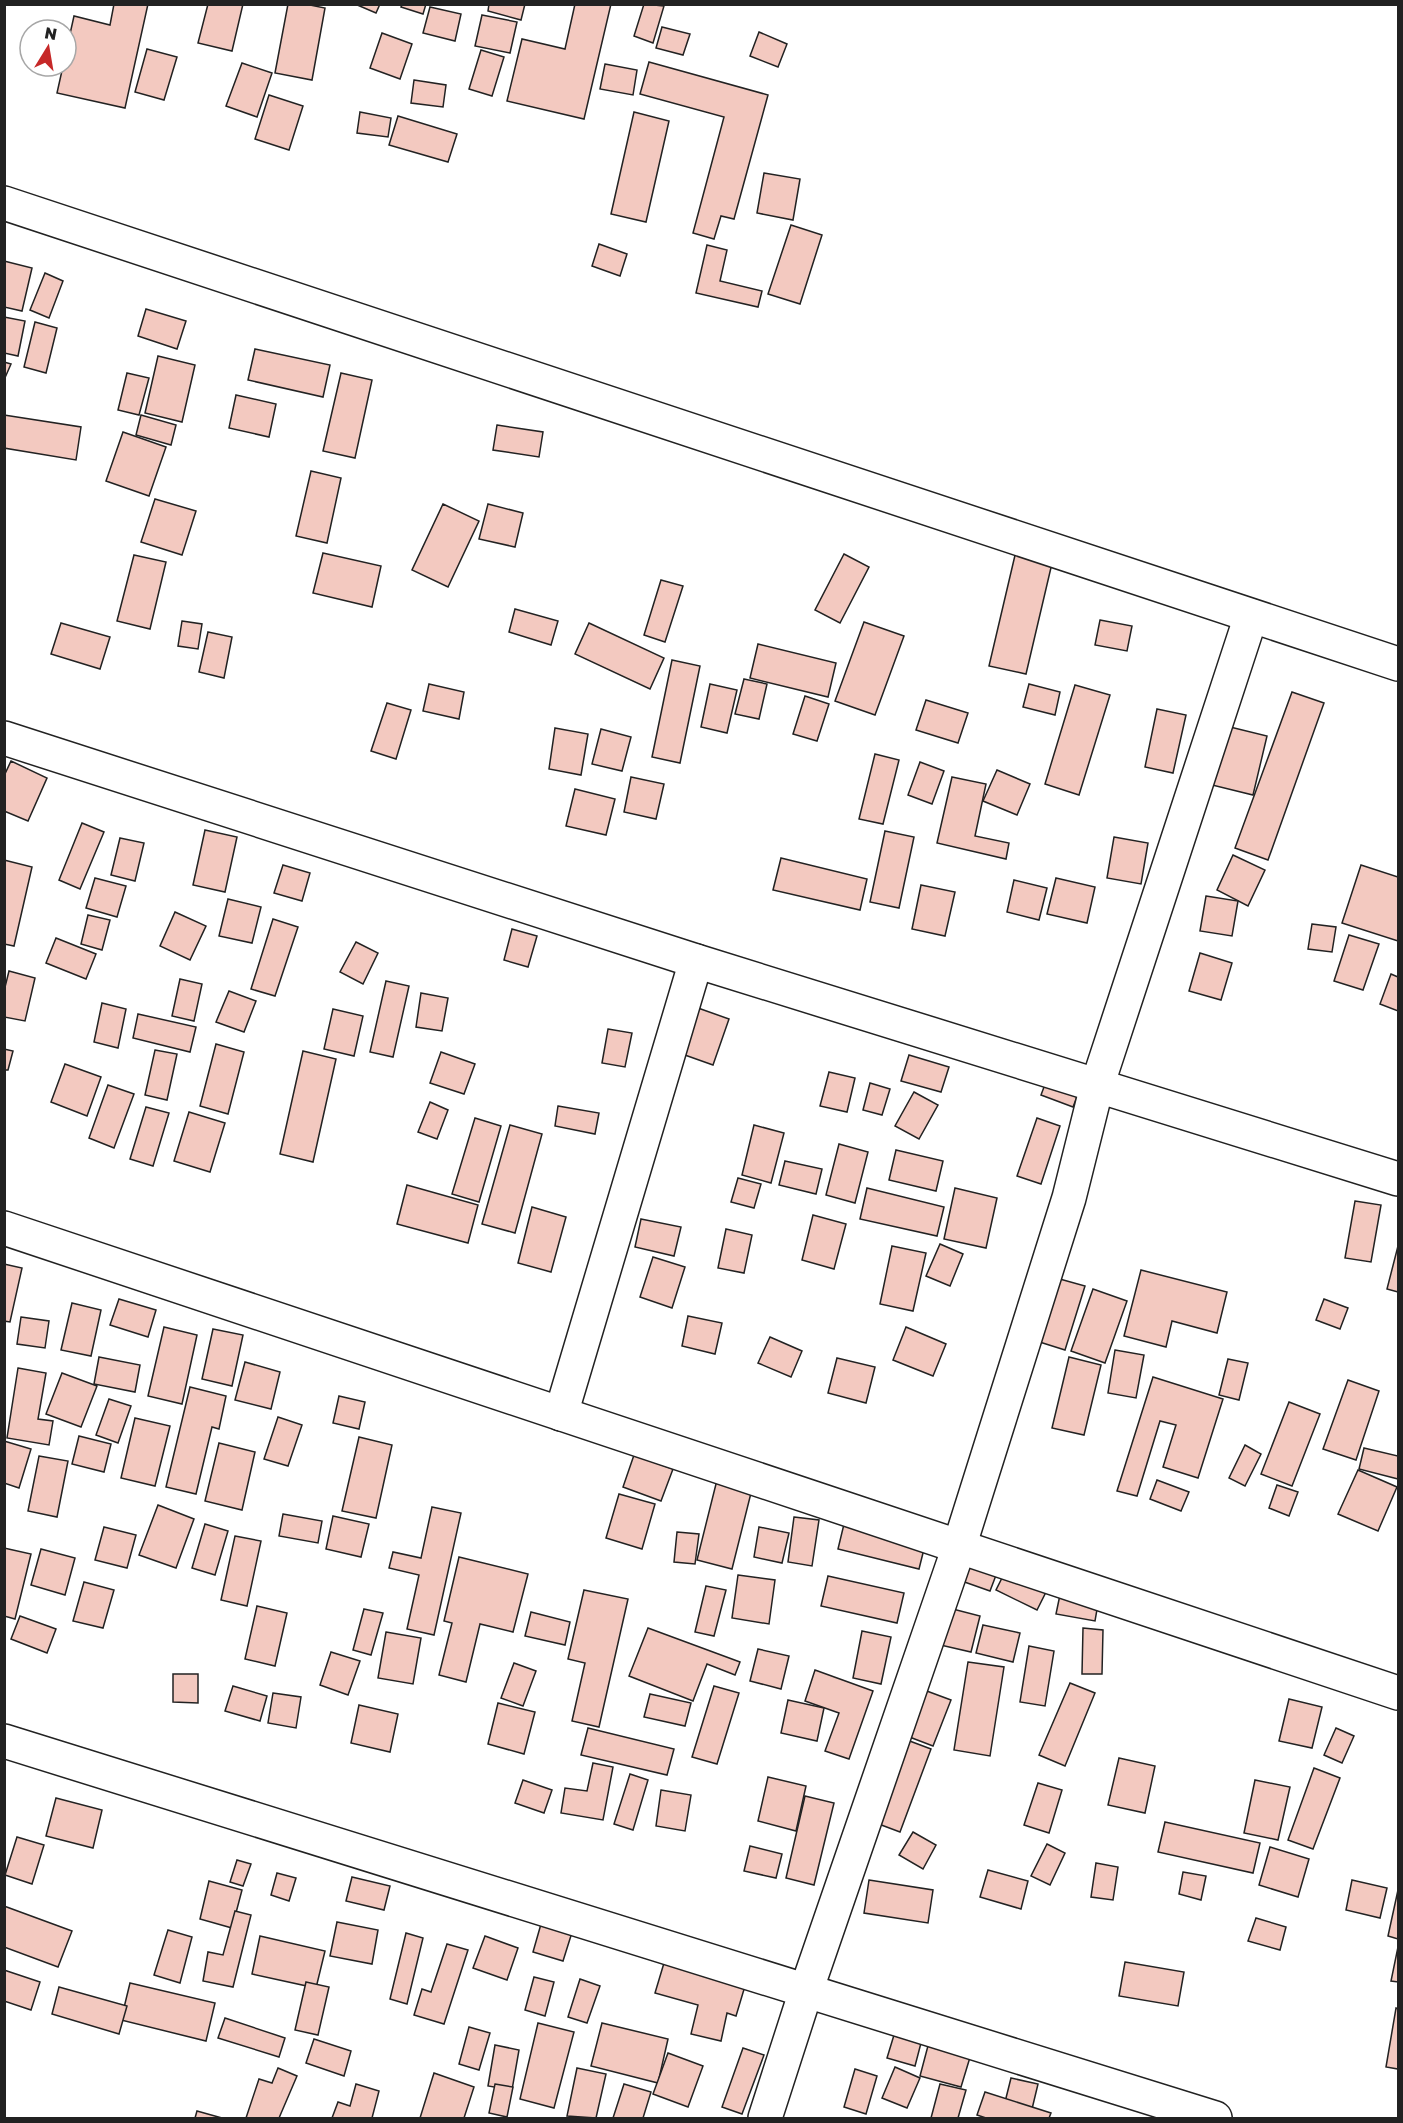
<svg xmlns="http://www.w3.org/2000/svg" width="1403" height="2123" viewBox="0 0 1403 2123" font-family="'Golos Text',sans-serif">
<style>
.building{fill:#f3c9c0;stroke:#222;stroke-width:1.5}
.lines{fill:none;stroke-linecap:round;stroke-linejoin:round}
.minor-casing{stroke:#222;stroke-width:36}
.minor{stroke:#fff;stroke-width:33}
</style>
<rect width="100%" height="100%" fill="#fff"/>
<g class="building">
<polygon points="114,4 148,4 125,108 57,93 63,66 66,66 66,52 74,16 110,25"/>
<polygon points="208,4 243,4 232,51 198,43"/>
<polygon points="288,4 305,4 325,8 312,80 275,73"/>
<polygon points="355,4 380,4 376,13"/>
<polygon points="402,4 426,4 423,14 401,7"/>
<polygon points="489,4 525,4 521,20 488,11"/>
<polygon points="575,4 611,4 584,119 507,101 522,39 565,49"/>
<polygon points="644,4 664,6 653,43 634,36"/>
<polygon points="430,7 461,14 455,41 423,33"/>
<polygon points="482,15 517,22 510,53 475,46"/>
<polygon points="662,27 690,34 683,55 656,48"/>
<polygon points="759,32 787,44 778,67 750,56"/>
<polygon points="382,33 412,44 400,79 370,68"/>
<polygon points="147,49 177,57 164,100 135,92"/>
<polygon points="481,50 504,57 492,96 469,89"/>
<polygon points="649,62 768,95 734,219 721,216 714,239 693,233 724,117 640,94"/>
<polygon points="242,63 272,73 257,117 226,106"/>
<polygon points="605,64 637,70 633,95 600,89"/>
<polygon points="414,80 446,85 443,107 411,103"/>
<polygon points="269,95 303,106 289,150 255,139"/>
<polygon points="360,112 391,118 388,137 357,133"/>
<polygon points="634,112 669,121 646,222 611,214"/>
<polygon points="398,116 457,134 448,162 389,145"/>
<polygon points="764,173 800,179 793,220 757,213"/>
<polygon points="791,225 822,235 800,304 768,294"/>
<polygon points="599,244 627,254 620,276 592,266"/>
<polygon points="707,245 727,250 720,281 762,291 758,307 696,293"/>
<polygon points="4,261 32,268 22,311 4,307"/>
<polygon points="45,273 63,281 49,318 30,310"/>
<polygon points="146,309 186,321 177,349 138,336"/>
<polygon points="4,317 25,321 18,356 4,353"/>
<polygon points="35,322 57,328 46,373 24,367"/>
<polygon points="255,349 330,365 323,397 248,380"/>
<polygon points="158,356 195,365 182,422 145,413"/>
<polygon points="4,362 11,364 4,380"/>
<polygon points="127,373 149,378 139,415 118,410"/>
<polygon points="341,373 372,380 355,458 323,451"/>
<polygon points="236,395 276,404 269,437 229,428"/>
<polygon points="4,415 81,427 76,460 4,448"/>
<polygon points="141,415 176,425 171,445 136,435"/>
<polygon points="497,425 543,432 539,457 493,450"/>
<polygon points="123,432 166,447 149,496 106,481"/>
<polygon points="311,471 341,478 327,543 296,536"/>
<polygon points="155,499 196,511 182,555 141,542"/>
<polygon points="443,504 479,521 448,587 412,570"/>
<polygon points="488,504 523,513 515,547 479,539"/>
<polygon points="1016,551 1053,559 1026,674 989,666"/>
<polygon points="323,553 381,566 372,607 313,593"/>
<polygon points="844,554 869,567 840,623 815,610"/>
<polygon points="134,555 166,562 150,629 117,621"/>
<polygon points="661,580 683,586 665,642 644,635"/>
<polygon points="515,609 558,621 551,645 509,632"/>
<polygon points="1100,620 1132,626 1127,651 1095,645"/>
<polygon points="182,621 202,624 198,649 178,646"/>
<polygon points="864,622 904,636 875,715 835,701"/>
<polygon points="61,623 110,637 100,669 51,654"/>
<polygon points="589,623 664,658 650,689 575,654"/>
<polygon points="208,632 232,637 224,678 199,672"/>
<polygon points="758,644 836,663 828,697 750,678"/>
<polygon points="672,660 700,666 680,763 652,757"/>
<polygon points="744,679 767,684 759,719 735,714"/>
<polygon points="429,684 464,692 459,719 423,711"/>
<polygon points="710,684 737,690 727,733 701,727"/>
<polygon points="1029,684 1060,692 1055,715 1023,707"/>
<polygon points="1075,685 1110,695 1079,795 1045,784"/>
<polygon points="1292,692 1324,703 1268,860 1235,848"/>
<polygon points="805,696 829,704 817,741 793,734"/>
<polygon points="926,700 968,713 958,743 916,730"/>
<polygon points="387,703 411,710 396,759 371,751"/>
<polygon points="1157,709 1186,715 1173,773 1145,767"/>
<polygon points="1222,725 1267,736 1253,795 1208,784"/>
<polygon points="555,728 588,734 581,775 549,769"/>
<polygon points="601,729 631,737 622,771 592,764"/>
<polygon points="875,754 899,760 883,824 859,819"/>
<polygon points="11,761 47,778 28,821 4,811 4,776"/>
<polygon points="920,762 944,771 932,804 908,795"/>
<polygon points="997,770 1030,784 1017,815 983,801"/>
<polygon points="631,777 664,784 656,819 624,812"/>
<polygon points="952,777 986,784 975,836 1009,843 1006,859 937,843"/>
<polygon points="575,789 615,799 606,835 566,826"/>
<polygon points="82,823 104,832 80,889 59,880"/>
<polygon points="205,830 237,837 225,892 193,885"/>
<polygon points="885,831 914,837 899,908 870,902"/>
<polygon points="1114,837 1148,843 1141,884 1107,878"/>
<polygon points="120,838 144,843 135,881 111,875"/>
<polygon points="1233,855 1265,870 1248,906 1217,890"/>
<polygon points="781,858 867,879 860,910 773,890"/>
<polygon points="4,860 32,867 14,946 4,944"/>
<polygon points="283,865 310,873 302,901 274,893"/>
<polygon points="1361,865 1398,877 1398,941 1342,923"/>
<polygon points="95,878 126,886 117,917 86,908"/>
<polygon points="1056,878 1095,887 1087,923 1047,914"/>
<polygon points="1014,880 1047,888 1039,920 1007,912"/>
<polygon points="921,885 955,892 945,936 912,929"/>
<polygon points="1206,896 1238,901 1232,936 1200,931"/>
<polygon points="228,899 261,907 252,943 219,936"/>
<polygon points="175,912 206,926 190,960 160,946"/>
<polygon points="88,915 110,920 102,950 81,944"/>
<polygon points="273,919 298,927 275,996 251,989"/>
<polygon points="1312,924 1336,927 1332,952 1308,949"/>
<polygon points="512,929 537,936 528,967 504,960"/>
<polygon points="1349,935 1379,944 1363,990 1334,981"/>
<polygon points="56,938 96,954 86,979 46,963"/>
<polygon points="356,942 378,953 363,984 340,972"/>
<polygon points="1200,953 1232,963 1221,1000 1189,991"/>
<polygon points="9,971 35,978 25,1021 4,1017 4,991"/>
<polygon points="1391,974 1398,977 1398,1011 1380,1004"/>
<polygon points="180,979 202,984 194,1021 172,1016"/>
<polygon points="386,981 409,986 393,1057 370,1052"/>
<polygon points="229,991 256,1001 244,1032 216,1022"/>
<polygon points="421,993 448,998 442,1031 416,1027"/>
<polygon points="102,1003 126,1009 118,1048 94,1042"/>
<polygon points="698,1008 729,1019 713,1065 682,1054"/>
<polygon points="333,1009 363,1016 354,1056 324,1049"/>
<polygon points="138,1014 196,1027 190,1052 133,1038"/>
<polygon points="608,1029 632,1033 625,1067 602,1063"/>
<polygon points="216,1044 244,1052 228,1114 200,1106"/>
<polygon points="4,1049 13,1051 8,1070 4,1070"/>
<polygon points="155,1050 177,1054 167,1100 145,1095"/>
<polygon points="303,1051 336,1059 313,1162 280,1154"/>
<polygon points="441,1052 475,1064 464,1094 430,1083"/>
<polygon points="909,1055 949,1067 941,1092 901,1081"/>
<polygon points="65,1064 101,1077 87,1116 51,1102"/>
<polygon points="1050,1071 1082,1084 1073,1107 1041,1095"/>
<polygon points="829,1072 855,1078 847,1112 820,1106"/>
<polygon points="870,1083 890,1089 882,1115 863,1110"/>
<polygon points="108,1085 134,1094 114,1148 89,1138"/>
<polygon points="914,1092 938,1105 919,1139 895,1126"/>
<polygon points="430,1102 448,1110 437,1139 418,1132"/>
<polygon points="558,1106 599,1113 595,1134 555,1126"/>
<polygon points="146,1107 169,1113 153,1166 130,1159"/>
<polygon points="189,1112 225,1123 210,1172 174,1161"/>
<polygon points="475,1118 501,1126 479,1202 452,1194"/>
<polygon points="1037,1118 1060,1126 1041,1184 1017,1176"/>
<polygon points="510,1125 542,1134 515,1233 482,1224"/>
<polygon points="754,1125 784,1133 771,1183 742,1175"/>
<polygon points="839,1144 868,1152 855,1203 826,1195"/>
<polygon points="896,1150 943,1161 936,1191 889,1180"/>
<polygon points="785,1161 822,1169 816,1194 779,1185"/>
<polygon points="738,1178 761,1184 754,1208 731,1202"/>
<polygon points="407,1185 478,1205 468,1243 397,1224"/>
<polygon points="867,1188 944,1207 937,1236 860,1219"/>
<polygon points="955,1188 997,1198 986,1248 944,1239"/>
<polygon points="1355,1201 1381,1205 1371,1262 1345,1258"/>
<polygon points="532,1207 566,1217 551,1272 518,1263"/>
<polygon points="813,1215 846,1224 834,1269 802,1260"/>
<polygon points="641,1219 681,1227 674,1256 635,1247"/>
<polygon points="726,1229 752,1235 744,1273 718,1268"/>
<polygon points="940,1244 963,1254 950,1286 926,1276"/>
<polygon points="892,1246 926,1253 913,1311 880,1304"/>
<polygon points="1398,1246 1398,1292 1387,1289"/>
<polygon points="653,1257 685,1267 672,1308 640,1297"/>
<polygon points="4,1264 22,1268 10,1322 4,1321"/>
<polygon points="1141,1270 1227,1292 1217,1333 1172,1321 1166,1347 1124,1336"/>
<polygon points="1049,1276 1085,1286 1065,1350 1030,1339"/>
<polygon points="1093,1289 1127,1301 1105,1363 1071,1351"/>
<polygon points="119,1299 156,1310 148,1337 110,1325"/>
<polygon points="1324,1299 1348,1308 1340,1329 1316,1320"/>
<polygon points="72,1303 101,1310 91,1356 61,1350"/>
<polygon points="688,1316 722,1323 715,1354 682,1346"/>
<polygon points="21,1317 49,1321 45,1348 17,1344"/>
<polygon points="164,1327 197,1335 182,1404 148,1396"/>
<polygon points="906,1327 946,1344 933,1376 893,1360"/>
<polygon points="213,1329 243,1335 232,1386 202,1379"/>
<polygon points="770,1337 802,1351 791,1377 758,1363"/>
<polygon points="1115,1350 1144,1355 1136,1398 1108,1393"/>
<polygon points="99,1357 140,1365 135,1392 94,1384"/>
<polygon points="1069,1357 1101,1365 1084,1435 1052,1428"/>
<polygon points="837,1358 875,1367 866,1403 828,1393"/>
<polygon points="1228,1359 1248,1363 1239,1400 1219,1395"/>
<polygon points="245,1362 280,1372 271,1409 235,1400"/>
<polygon points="18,1368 46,1373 38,1419 53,1421 49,1445 7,1438"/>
<polygon points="62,1373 97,1386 81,1427 46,1414"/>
<polygon points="1153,1377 1223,1399 1198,1478 1163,1467 1176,1425 1160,1421 1137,1496 1117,1491"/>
<polygon points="1348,1380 1379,1391 1356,1460 1323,1449"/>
<polygon points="190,1387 226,1396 219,1429 212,1427 196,1494 166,1487"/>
<polygon points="339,1396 365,1402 359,1429 333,1423"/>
<polygon points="109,1399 131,1406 118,1443 96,1435"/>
<polygon points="1289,1402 1320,1414 1292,1486 1261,1474"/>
<polygon points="278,1417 302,1425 288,1466 264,1459"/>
<polygon points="135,1418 170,1426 155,1486 121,1478"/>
<polygon points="79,1436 111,1444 104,1472 72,1464"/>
<polygon points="359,1437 392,1445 376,1518 342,1511"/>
<polygon points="4,1441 31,1449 19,1488 4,1483"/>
<polygon points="219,1443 255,1452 242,1510 205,1501"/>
<polygon points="1245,1445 1261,1454 1245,1486 1229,1478"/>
<polygon points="1364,1448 1398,1456 1398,1479 1359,1469"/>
<polygon points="634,1455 673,1469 661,1501 623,1487"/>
<polygon points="39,1456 68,1461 57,1517 28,1511"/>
<polygon points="1358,1470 1397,1487 1378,1531 1338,1514"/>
<polygon points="718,1476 753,1485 732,1569 697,1560"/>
<polygon points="1157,1480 1189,1492 1181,1511 1150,1499"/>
<polygon points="1277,1485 1298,1492 1289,1516 1269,1508"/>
<polygon points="619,1494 655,1504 642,1549 606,1538"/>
<polygon points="158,1505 194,1519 176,1568 139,1555"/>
<polygon points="432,1507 461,1513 434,1635 407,1629 419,1575 389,1568 393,1552 421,1558"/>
<polygon points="283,1514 322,1521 318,1543 279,1536"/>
<polygon points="333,1516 369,1524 361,1557 326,1549"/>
<polygon points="794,1517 819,1520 812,1566 788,1562"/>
<polygon points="205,1524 228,1531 215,1575 192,1568"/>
<polygon points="844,1524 925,1545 919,1569 838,1549"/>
<polygon points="104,1527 136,1535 127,1568 95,1560"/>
<polygon points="759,1527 789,1533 782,1563 754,1557"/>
<polygon points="677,1532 699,1534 695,1564 674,1562"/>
<polygon points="235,1536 261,1541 247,1606 221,1600"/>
<polygon points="4,1548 31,1554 15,1619 4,1616"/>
<polygon points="41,1549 75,1558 65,1595 31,1585"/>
<polygon points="459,1557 528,1574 513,1632 480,1624 466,1682 439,1675 452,1623 444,1621"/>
<polygon points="963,1558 998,1570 990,1591 956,1579"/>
<polygon points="1007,1568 1048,1588 1037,1610 996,1590"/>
<polygon points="738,1575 775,1580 769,1624 732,1618"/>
<polygon points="828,1576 904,1593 897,1623 821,1606"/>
<polygon points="84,1582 114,1590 103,1628 73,1621"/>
<polygon points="706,1586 726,1590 714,1636 695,1632"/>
<polygon points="584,1590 628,1599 599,1727 572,1721 585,1663 568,1659"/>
<polygon points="1061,1590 1099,1598 1095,1621 1056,1614"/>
<polygon points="257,1606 287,1613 275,1666 245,1659"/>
<polygon points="945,1607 980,1616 971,1652 936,1644"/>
<polygon points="364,1609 383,1613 371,1655 353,1650"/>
<polygon points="531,1612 570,1622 565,1645 525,1636"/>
<polygon points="20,1616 56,1629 47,1653 11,1639"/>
<polygon points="983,1625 1020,1633 1013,1662 976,1653"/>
<polygon points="648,1628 740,1662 735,1675 707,1664 693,1701 629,1676"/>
<polygon points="1083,1628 1103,1630 1102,1674 1082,1674"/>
<polygon points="862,1631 891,1637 881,1684 853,1678"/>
<polygon points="386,1632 421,1638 413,1684 378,1678"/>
<polygon points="1029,1646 1054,1651 1045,1706 1020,1702"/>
<polygon points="758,1649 789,1656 781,1689 750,1681"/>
<polygon points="331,1652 360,1661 348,1695 320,1685"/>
<polygon points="968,1662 1004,1667 990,1756 954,1750"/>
<polygon points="514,1663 536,1671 523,1706 501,1698"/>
<polygon points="815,1670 873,1691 849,1759 825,1751 839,1713 805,1701"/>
<polygon points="173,1674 198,1674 198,1703 173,1702"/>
<polygon points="1070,1683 1095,1693 1065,1766 1039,1755"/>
<polygon points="233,1686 267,1696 260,1721 225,1711"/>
<polygon points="714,1686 739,1693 717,1764 692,1757"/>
<polygon points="916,1687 951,1700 933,1746 899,1733"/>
<polygon points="273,1693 301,1697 296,1728 268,1723"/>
<polygon points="650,1694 691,1703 685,1726 644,1717"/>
<polygon points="1289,1699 1322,1707 1312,1748 1279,1741"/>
<polygon points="788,1700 824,1708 817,1741 781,1733"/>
<polygon points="498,1703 535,1712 524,1754 488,1744"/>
<polygon points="359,1705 398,1714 390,1752 351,1743"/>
<polygon points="588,1728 674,1749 667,1775 581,1755"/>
<polygon points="1336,1728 1354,1736 1342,1763 1324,1755"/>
<polygon points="899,1737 931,1749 900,1832 868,1820"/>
<polygon points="1119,1758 1155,1766 1145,1813 1108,1805"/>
<polygon points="593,1763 613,1767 603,1820 561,1813 565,1788 587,1791"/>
<polygon points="1314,1768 1340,1778 1313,1849 1288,1840"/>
<polygon points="630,1774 648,1780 633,1830 614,1824"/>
<polygon points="768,1777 806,1786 796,1831 758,1821"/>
<polygon points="523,1780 552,1790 544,1813 515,1803"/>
<polygon points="1255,1780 1290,1787 1278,1840 1244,1833"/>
<polygon points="1038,1783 1062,1790 1049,1833 1024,1825"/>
<polygon points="661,1790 691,1795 685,1831 656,1826"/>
<polygon points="805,1796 834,1803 814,1885 786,1878"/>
<polygon points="56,1798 102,1810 93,1848 46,1836"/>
<polygon points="1165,1822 1260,1843 1253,1873 1158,1852"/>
<polygon points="913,1832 936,1845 923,1869 899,1855"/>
<polygon points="17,1837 44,1845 32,1884 5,1875"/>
<polygon points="1047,1844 1065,1853 1050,1885 1031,1876"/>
<polygon points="750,1846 782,1854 776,1878 744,1871"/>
<polygon points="1270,1847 1309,1859 1298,1897 1259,1885"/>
<polygon points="237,1860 251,1864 243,1886 230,1882"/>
<polygon points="1096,1863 1118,1867 1113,1900 1091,1897"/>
<polygon points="988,1870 1028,1881 1021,1909 980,1897"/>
<polygon points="1183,1872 1206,1876 1201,1900 1179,1894"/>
<polygon points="277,1873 296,1878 289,1901 271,1895"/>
<polygon points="352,1877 390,1886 384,1910 346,1901"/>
<polygon points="869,1880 933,1890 928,1923 864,1913"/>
<polygon points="1352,1880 1387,1888 1380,1918 1346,1910"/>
<polygon points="209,1881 242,1890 232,1928 200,1919"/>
<polygon points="1398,1890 1398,1939 1388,1936"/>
<polygon points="4,1906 72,1931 58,1967 4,1947"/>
<polygon points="235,1911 251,1915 233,1987 203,1981 208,1952 223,1955"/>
<polygon points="543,1917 574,1926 563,1961 533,1952"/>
<polygon points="1256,1918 1286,1927 1280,1950 1248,1941"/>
<polygon points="337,1922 378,1930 372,1964 330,1956"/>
<polygon points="168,1930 192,1937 180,1983 154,1975"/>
<polygon points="406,1933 423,1938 407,2004 390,1999"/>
<polygon points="260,1936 325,1951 316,1988 252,1974"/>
<polygon points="485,1936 518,1948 507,1980 473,1968"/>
<polygon points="447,1944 468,1950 444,2024 414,2015 422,1989 431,1992"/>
<polygon points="1398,1947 1398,1982 1391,1981"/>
<polygon points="1125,1962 1184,1972 1178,2006 1119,1996"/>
<polygon points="664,1963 745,1986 736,2016 727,2013 721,2041 691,2034 698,2005 655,1993"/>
<polygon points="4,1970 40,1982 31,2010 4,2001"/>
<polygon points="534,1977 554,1982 545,2016 525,2010"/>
<polygon points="580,1979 600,1986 587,2023 568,2017"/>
<polygon points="306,1982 329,1987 318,2035 295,2030"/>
<polygon points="130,1983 215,2003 206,2041 121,2020"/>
<polygon points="59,1987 127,2006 119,2034 52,2014"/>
<polygon points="1396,2008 1398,2009 1398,2069 1386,2067"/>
<polygon points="225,2018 285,2038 279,2057 218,2038"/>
<polygon points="538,2023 574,2032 554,2108 520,2099"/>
<polygon points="602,2023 668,2039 658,2083 591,2066"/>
<polygon points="469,2027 490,2033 479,2070 459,2064"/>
<polygon points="894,2035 921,2043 915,2066 887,2058"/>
<polygon points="314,2039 351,2051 344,2076 306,2063"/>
<polygon points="929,2042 971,2054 961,2087 920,2076"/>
<polygon points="495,2045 519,2050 512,2090 488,2086"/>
<polygon points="743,2048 764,2055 742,2114 722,2107"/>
<polygon points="668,2053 703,2066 688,2107 653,2094"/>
<polygon points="895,2067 920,2078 907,2108 882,2098"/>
<polygon points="278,2068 297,2076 279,2118 246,2118 259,2079 272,2083"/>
<polygon points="577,2068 606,2074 596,2118 567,2116"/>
<polygon points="855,2069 877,2076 866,2114 844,2107"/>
<polygon points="434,2073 474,2087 464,2118 420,2118"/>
<polygon points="1011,2078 1038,2084 1032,2109 1005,2102"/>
<polygon points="356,2084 379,2091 372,2118 332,2118 338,2102 350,2106"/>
<polygon points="495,2084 513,2087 507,2117 489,2113"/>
<polygon points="624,2084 651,2092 643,2118 613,2118"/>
<polygon points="940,2084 966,2090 958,2118 931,2118"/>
<polygon points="985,2092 1051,2113 1049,2118 986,2118 977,2115"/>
<polygon points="197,2111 222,2118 195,2118"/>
</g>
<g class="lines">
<g class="minor-casing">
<g id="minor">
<polyline points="4,203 1398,664"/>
<polyline points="4,738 696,961 1398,1179"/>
<polyline points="4,1228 1398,1693"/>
<polyline points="561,1414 696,961"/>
<polyline points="4,1741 1215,2118"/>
<polyline points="765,2118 806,1991 959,1547 1069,1198 1097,1086 1251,616"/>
</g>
</g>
<use href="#minor" class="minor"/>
</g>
<rect width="1403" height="2123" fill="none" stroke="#222222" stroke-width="12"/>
<g transform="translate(48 48) rotate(11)"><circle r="28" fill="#ffffff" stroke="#a7a7a7" stroke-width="1.5"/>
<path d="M0-4.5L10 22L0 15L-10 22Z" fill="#c62828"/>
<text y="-9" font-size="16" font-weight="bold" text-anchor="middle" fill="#222222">N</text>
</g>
</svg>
